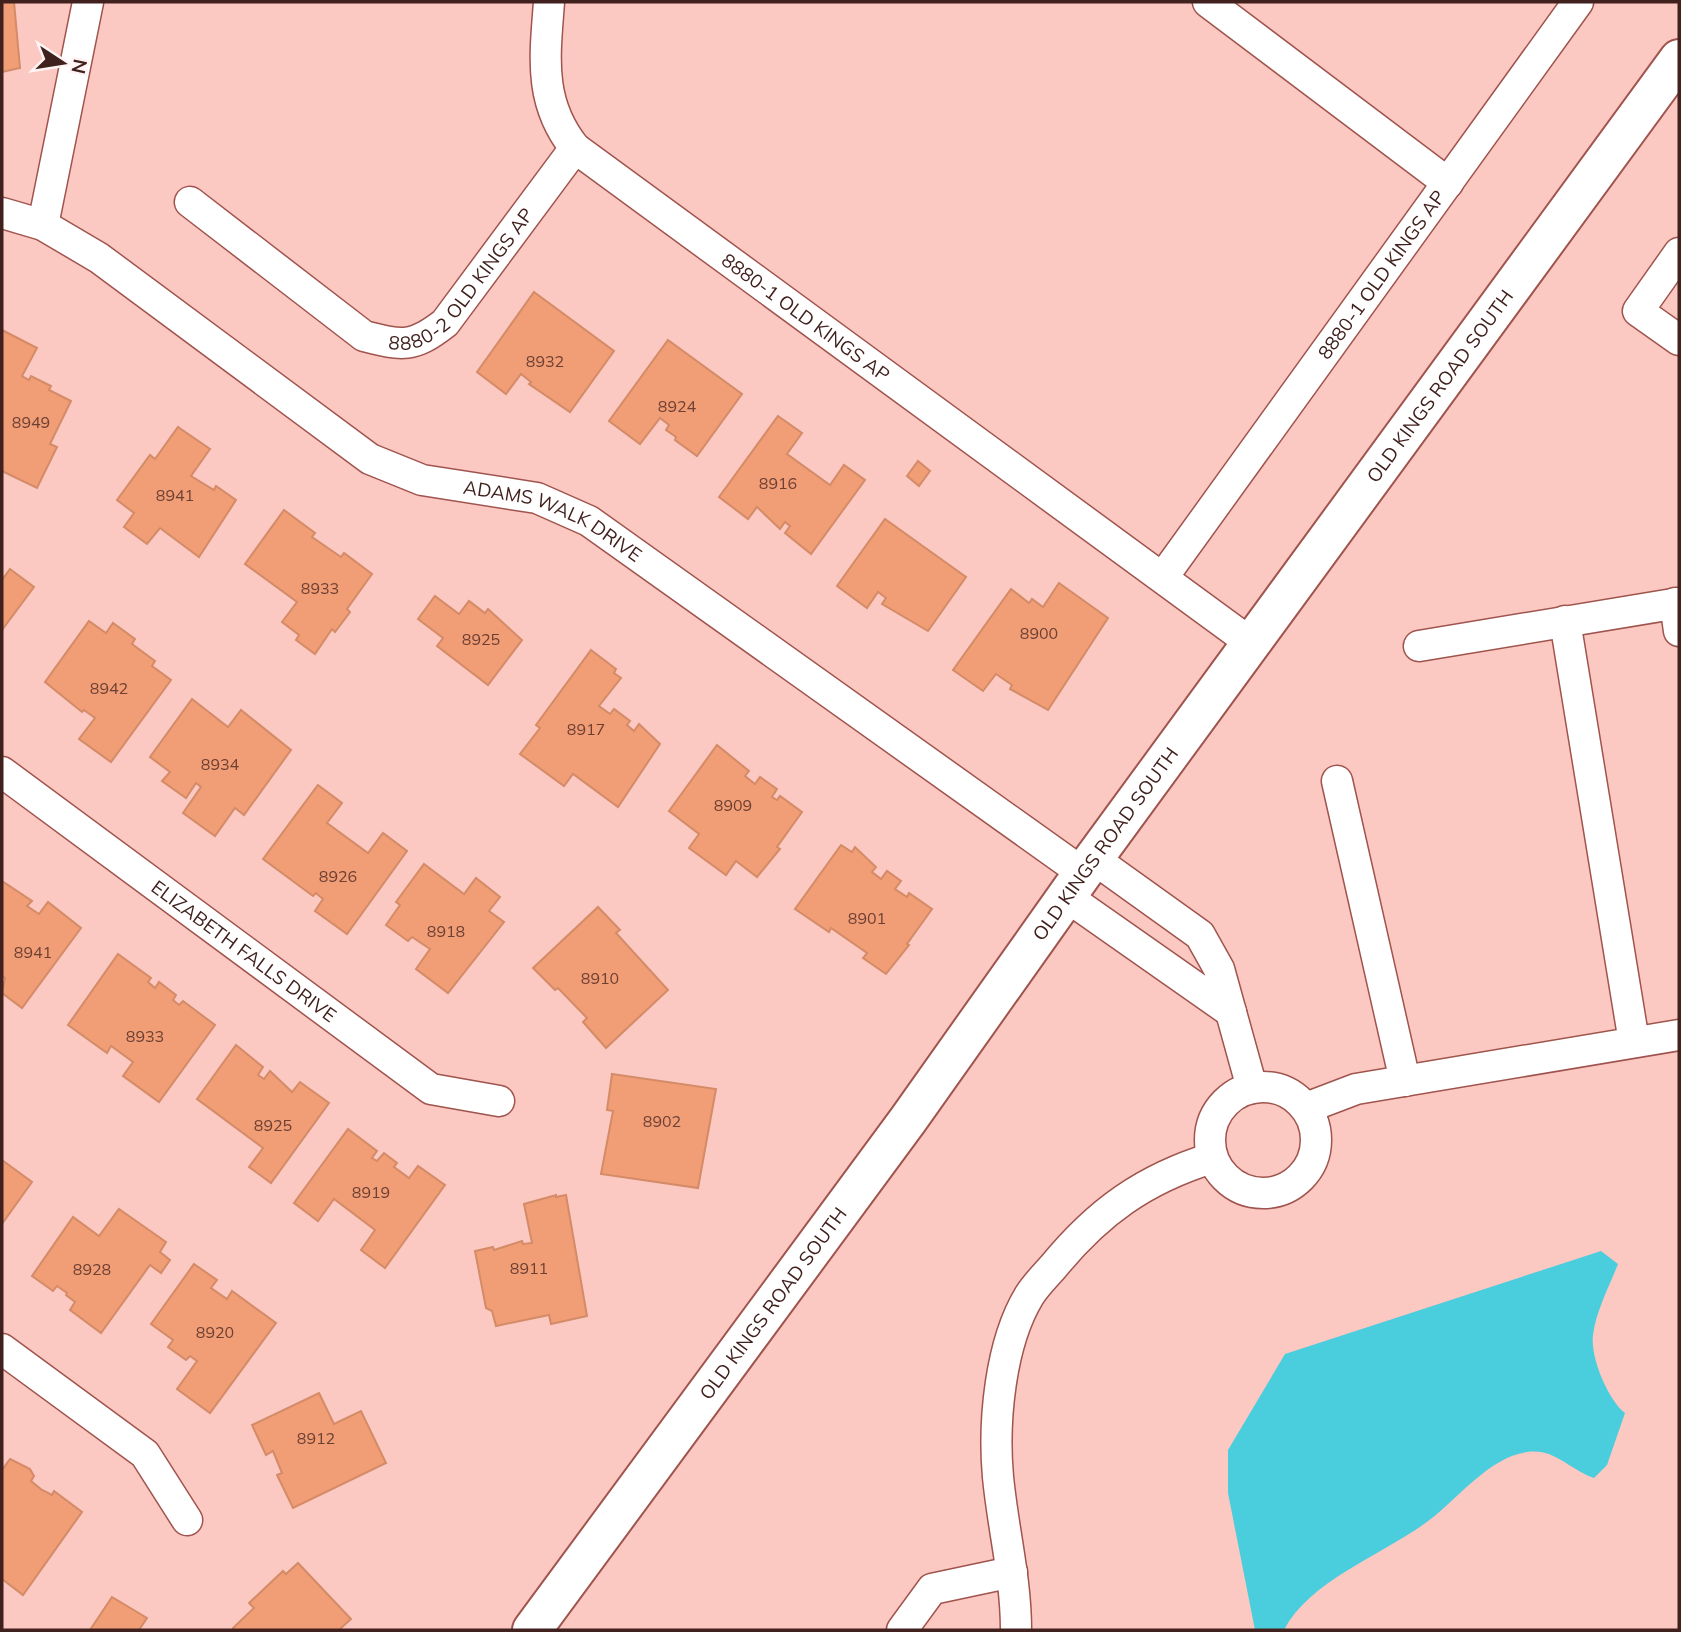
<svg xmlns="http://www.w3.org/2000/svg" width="1681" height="1632" viewBox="0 0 1681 1632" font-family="Mulish,sans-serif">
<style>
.water{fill:#4acddd}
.building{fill:#f19d75;stroke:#d38b68;stroke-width:2}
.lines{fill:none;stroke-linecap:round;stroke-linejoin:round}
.street-casing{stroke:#9f544d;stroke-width:33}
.secondary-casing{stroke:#9f544d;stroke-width:42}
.street{stroke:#fff;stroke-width:30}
.secondary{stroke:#fff;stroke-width:38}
.labels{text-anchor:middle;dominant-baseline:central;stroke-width:5;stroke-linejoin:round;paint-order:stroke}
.number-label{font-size:16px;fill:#6d4034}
.street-label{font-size:19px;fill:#41211e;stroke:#fef5f4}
</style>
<rect width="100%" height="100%" fill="#fcc8c2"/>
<path class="water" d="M1601,1251L1618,1264C1609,1287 1596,1311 1593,1335C1590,1357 1608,1400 1625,1413L1607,1465L1594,1478C1570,1470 1555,1448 1527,1452C1490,1457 1459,1497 1432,1518C1388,1553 1310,1579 1284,1630H1255L1228,1493V1450L1285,1354Z"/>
<g class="building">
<polygon points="2,2 14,2 20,68 2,72"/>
<polygon points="534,292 614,351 570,412 529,384 531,382 521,374 506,394 477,372"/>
<polygon points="2,330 37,348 22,376 29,380 31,376 51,386 49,390 71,401 50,444 57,447 37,488 2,471"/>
<polygon points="668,340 742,394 697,456 675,440 676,437 666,430 669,425 660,418 640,444 609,421"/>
<polygon points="778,416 802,433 787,454 830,485 844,465 865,480 811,554 785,533 790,526 785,522 780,529 757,507 748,519 719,497"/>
<polygon points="178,427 210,449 191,476 214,490 216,486 236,500 199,557 160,528 147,544 124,527 134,513 117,500 150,455 155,459"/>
<polygon points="918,461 930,471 919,486 907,476"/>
<polygon points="284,510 315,533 312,537 341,557 344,553 372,574 347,609 350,612 335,632 332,629 315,654 296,640 299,635 282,622 297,602 245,564"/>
<polygon points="885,519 966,577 928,631 882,604 886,598 878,592 867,608 837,586"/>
<polygon points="10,569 34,587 2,630 2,580"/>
<polygon points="1059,583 1108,618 1048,710 1010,689 1012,685 996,674 983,691 953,670 1011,589 1029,603 1032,599 1043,607"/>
<polygon points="435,596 459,614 469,601 485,613 488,609 522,640 488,685 437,646 443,638 418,619"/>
<polygon points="89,621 106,633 113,623 135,639 132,644 155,661 152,666 171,680 111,762 79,739 95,718 84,710 82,712 45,682"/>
<polygon points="591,650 616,669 614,673 621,678 599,706 610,714 614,709 630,721 627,725 634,731 639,724 660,744 618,807 573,774 564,786 520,754 540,728 536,725"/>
<polygon points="192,699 228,727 241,710 291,750 244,815 235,808 215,836 183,813 201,787 196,783 186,798 162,781 170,772 150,757"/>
<polygon points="717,745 749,771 745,776 755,784 760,777 777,789 772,797 777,800 780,796 802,812 777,847 780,849 757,877 736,861 726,875 689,848 699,834 669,811"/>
<polygon points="318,785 342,803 327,823 368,853 383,833 407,851 347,934 315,911 323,899 316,893 313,896 263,859"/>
<polygon points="841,845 852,852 855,847 876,867 872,872 881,879 887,871 901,881 895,889 907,897 909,893 932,909 907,944 909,945 886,974 863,958 867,953 831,928 829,932 795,909"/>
<polygon points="424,864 464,894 476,878 500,897 489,911 504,922 448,993 416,969 430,949 412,937 408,941 386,925 400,905 396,902"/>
<polygon points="2,881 32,901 27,906 39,914 48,902 81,928 22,1008 2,993 5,978 2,976"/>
<polygon points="598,907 620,930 616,933 668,990 606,1048 583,1022 587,1018 558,988 555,990 533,968"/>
<polygon points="118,954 151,978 148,982 155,988 159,982 176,995 173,1000 179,1005 183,1001 215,1025 159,1102 123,1076 133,1062 111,1046 107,1053 68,1025"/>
<polygon points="236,1045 263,1067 258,1075 264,1079 270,1071 292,1092 300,1082 329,1103 271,1183 249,1167 263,1148 197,1099"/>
<polygon points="612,1074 716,1089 698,1188 601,1174 613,1111 607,1110"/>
<polygon points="348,1129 377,1151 372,1158 377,1161 384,1153 397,1163 394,1167 409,1178 418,1166 445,1185 385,1268 361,1250 375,1230 334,1199 318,1221 294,1203"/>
<polygon points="2,1160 32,1182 2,1224"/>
<polygon points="556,1195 556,1197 566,1195 587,1316 551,1324 549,1315 496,1326 492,1311 486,1308 475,1251 493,1247 494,1250 522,1241 523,1244 532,1243 524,1204"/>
<polygon points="119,1209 166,1242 160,1252 170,1260 161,1273 150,1265 101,1333 70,1310 75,1302 66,1295 67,1293 57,1286 53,1291 32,1276 73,1217 99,1236"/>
<polygon points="194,1264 217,1280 211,1288 227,1299 232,1291 276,1323 210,1413 177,1389 197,1361 190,1356 186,1360 168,1347 173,1340 151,1324"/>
<polygon points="319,1393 334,1424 361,1411 386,1463 293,1508 277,1475 282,1473 273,1451 266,1455 252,1425"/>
<polygon points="10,1459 30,1469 34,1476 31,1481 42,1490 52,1495 54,1491 82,1512 23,1595 2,1579 2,1470"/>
<polygon points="298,1563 351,1619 339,1630 235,1630 233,1628 254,1608 249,1603 283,1571 286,1574"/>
<polygon points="112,1597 147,1618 139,1630 90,1630"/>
</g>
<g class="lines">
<g class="street-casing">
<g id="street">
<path id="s1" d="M549,2C545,56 538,102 575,148L1251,643"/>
<polyline points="1208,2 1448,183"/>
<path id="s2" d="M190,202L364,336C403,346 413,348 445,323L575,148"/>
<path id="s3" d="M2,213L43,225L99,258L370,459L422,480L537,498L589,521L1083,873"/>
<polyline points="43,225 88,2"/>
<polyline points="1679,253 1638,311 1679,340"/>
<path id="s4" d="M1163,577L1578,2"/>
<polyline points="1675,603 1679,631"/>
<polyline points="1565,621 1634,1042"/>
<polyline points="1419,646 1679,603"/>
<path id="s5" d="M2,772L431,1089L499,1101"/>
<polyline points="1337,781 1405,1081"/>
<polyline points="1094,859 1200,935 1219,969 1252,1088"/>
<polyline points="1067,897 1231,1012"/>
<circle cx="1263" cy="1140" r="53"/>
<polyline points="1306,1108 1356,1089 1679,1035"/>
<polyline points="2,1349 145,1454 187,1520"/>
<polyline points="902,1630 932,1589 1012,1572"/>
<path d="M1016,1630C1016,1578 1003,1529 998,1477C993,1422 1000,1344 1029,1296C1035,1286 1045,1276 1053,1267C1098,1212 1144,1179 1212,1158"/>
</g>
</g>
<g class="secondary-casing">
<g id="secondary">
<path id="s6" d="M532,1630L908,1120L1083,873L1679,59"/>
</g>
</g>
<use href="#street" class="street"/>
<use href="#secondary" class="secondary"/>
</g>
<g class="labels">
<g class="number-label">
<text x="545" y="361">8932</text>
<text x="677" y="406">8924</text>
<text x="31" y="422">8949</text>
<text x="778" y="483">8916</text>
<text x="175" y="495">8941</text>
<text x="320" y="588">8933</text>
<text x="1039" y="633">8900</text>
<text x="481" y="639">8925</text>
<text x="109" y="688">8942</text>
<text x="586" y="729">8917</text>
<text x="220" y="764">8934</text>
<text x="733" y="805">8909</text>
<text x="338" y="876">8926</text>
<text x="867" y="918">8901</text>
<text x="446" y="931">8918</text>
<text x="33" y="952">8941</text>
<text x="600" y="978">8910</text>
<text x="145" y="1036">8933</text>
<text x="662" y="1121">8902</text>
<text x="273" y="1125">8925</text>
<text x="371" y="1192">8919</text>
<text x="529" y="1268">8911</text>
<text x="92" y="1269">8928</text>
<text x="215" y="1332">8920</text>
<text x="316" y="1438">8912</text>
</g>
<g class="street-label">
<text stroke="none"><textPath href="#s2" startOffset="346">8880-2 OLD KINGS AP</textPath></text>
<text stroke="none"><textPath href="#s4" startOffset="373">8880-1 OLD KINGS AP</textPath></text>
<text stroke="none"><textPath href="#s1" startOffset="439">8880-1 OLD KINGS AP</textPath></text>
<text stroke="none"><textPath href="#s6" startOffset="1540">OLD KINGS ROAD SOUTH</textPath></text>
<text stroke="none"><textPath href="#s3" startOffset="640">ADAMS WALK DRIVE</textPath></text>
<text stroke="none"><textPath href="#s6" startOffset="973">OLD KINGS ROAD SOUTH</textPath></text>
<text stroke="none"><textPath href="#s5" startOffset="301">ELIZABETH FALLS DRIVE</textPath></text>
<text stroke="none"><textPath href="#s6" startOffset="406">OLD KINGS ROAD SOUTH</textPath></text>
</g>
</g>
<rect width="1681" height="1632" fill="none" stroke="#41211e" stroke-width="7"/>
<g transform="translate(63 63) rotate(102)" stroke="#fef5f4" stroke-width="5" paint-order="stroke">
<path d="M0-5L12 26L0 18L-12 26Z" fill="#41211e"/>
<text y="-10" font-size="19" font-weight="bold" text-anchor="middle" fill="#41211e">N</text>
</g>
</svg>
